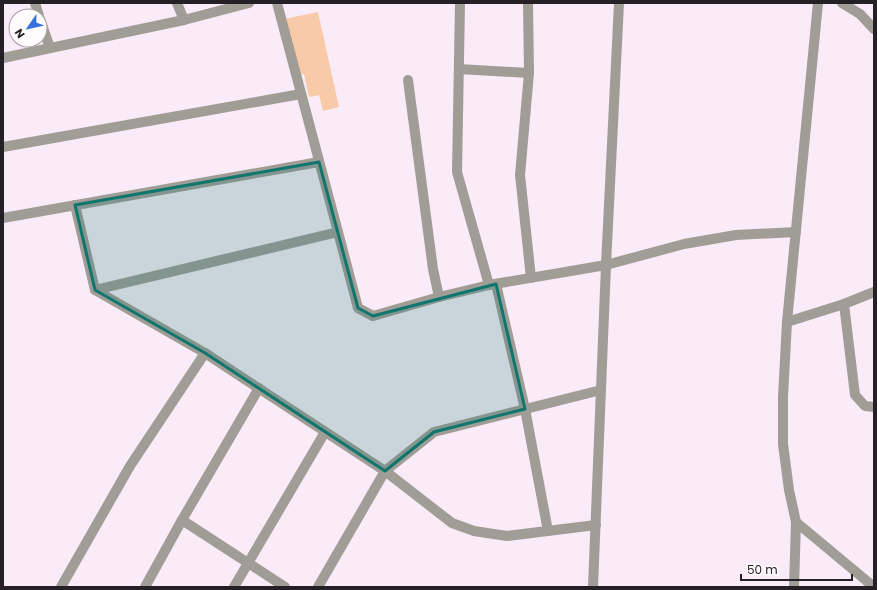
<svg xmlns="http://www.w3.org/2000/svg" width="877" height="590" viewBox="0 0 877 590" font-family="Poppins,sans-serif">
<style>
.building{fill:#f9caa8}
.lines{fill:none;stroke-linecap:round;stroke-linejoin:round}
.minor{stroke:#a09d96;stroke-width:10}
.marked{fill:#0f766e;fill-opacity:0.2;stroke:#0f766e;stroke-width:3;stroke-linejoin:round}
</style>
<rect width="100%" height="100%" fill="#f9ebf7"/>
<polygon class="building" points="318,12 339,107 323,111 319,95 309,97 304,74 296,75 284,19"/>
<g class="lines">
<g class="minor">
<polyline points="35,3 39,16"/>
<polyline points="177,3 184,20"/>
<polyline points="277,3 338,232 95,290 205,353 385,471 318,587"/>
<polyline points="460,3 457,172 489,285 606,265 684,244 736,235 796,232"/>
<polyline points="528,3 529,73"/>
<polyline points="842,3 860,14 874,29"/>
<polyline points="40,19 50,48"/>
<polyline points="3,58 184,20 249,3"/>
<polyline points="459,69 529,73 520,175 531,278"/>
<polyline points="408,80 433,269 439,297"/>
<polyline points="3,147 301,94"/>
<polyline points="75,205 95,290"/>
<polyline points="3,218 319,162"/>
<polyline points="338,232 358,308 373,316 439,297 489,285"/>
<polyline points="496,284 525,409 548,531"/>
<polyline points="874,292 844,304 855,395 865,406 874,407"/>
<polyline points="787,322 844,304"/>
<polyline points="259,388 182,520 285,587"/>
<polyline points="796,522 874,587"/>
<polyline points="596,525 507,536 474,531 452,523 385,471 434,432 601,390"/>
<polyline points="61,587 130,466 205,353"/>
<polyline points="145,587 182,520"/>
<polyline points="234,587 325,432"/>
<polyline points="593,587 606,265 619,3"/>
<polyline points="794,587 796,522 789,490 783,444 783,397 787,322 818,3"/>
</g>
</g>
<path class="marked" d="M319,162L358,308L373,316L496,284L525,409L434,432L385,471L205,353L95,290L75,205Z"/>
<rect width="877" height="590" fill="none" stroke="#252025" stroke-width="8"/>
<g transform="translate(28 28) rotate(236)"><circle r="19" fill="#fffcfe" stroke="#a8a4a7"/>
<path d="M0-3L7 15L0 10L-7 15Z" fill="#3770df"/>
<text y="-6" font-size="11" font-weight="bold" text-anchor="middle" fill="#252025">N</text>
</g>
<path d="M741 574v6h111v-6" fill="none" stroke="#252025" stroke-width="2"/>
<text x="747" y="574" font-size="12" fill="#252025" stroke="#fffcfe" stroke-width="3" paint-order="stroke">50 m</text>
</svg>
